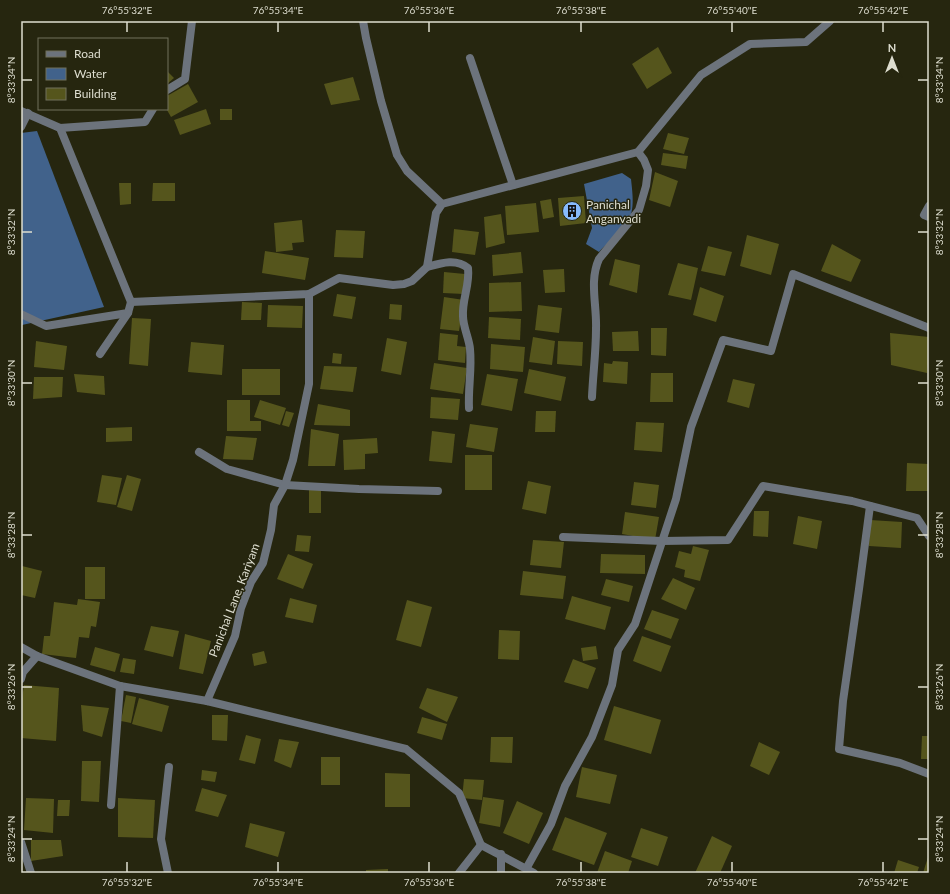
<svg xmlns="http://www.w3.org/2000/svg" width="950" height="894" viewBox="0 0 950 894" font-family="Lato,sans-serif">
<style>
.water{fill:#41628b}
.building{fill:#55551c}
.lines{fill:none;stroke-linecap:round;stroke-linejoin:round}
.minor{stroke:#6c737c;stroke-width:8}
.tertiary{stroke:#6c737c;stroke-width:8}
.ticks{fill:none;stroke:#deded0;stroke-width:1.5}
.labels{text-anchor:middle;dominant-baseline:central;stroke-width:3;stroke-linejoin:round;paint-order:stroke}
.poi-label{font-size:12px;fill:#deded0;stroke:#26260f;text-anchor:start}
.street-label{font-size:12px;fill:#deded0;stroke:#26260f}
.neatline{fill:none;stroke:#deded0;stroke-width:1.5}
.ticks-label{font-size:10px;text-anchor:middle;fill:#deded0}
</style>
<rect width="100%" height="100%" fill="#26260f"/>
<g class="water">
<polygon points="37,131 104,307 22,325 21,324 21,133"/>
<path d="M622,173L631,179C633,198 636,215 622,231C615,239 605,244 599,252L586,244L592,228L584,184Z"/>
</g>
<g class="building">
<polygon points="658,47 672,73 647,89 632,64"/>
<polygon points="167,71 174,78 167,84"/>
<polygon points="353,77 360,100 331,105 324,84"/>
<polygon points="188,84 198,102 171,117 167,110 167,96"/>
<polygon points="206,109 211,124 180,135 174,120"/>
<rect x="220" y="109" width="12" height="11"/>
<polygon points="668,133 689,138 684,154 663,149"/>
<polygon points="663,153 688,156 686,169 661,165"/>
<polygon points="655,172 678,181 670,207 649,200"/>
<polygon points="119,183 131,183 131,204 120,205"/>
<polygon points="153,183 175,183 175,201 152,201"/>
<polygon points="584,196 586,223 560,226 558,198"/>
<polygon points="551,199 554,217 543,219 540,201"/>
<polygon points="536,203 539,232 507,235 505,206"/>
<polygon points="501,214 505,243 486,248 484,217"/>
<polygon points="302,220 304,242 292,243 293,250 276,252 274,223"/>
<polygon points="454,229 479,232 475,255 452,252"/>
<polygon points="336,230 365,231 363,258 334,257"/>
<polygon points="747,235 779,244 771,275 740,266"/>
<polygon points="832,244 861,260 851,282 821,271"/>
<polygon points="708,246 732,252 725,276 701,271"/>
<polygon points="265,251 309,258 305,280 262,273"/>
<polygon points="521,252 523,273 493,276 492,255"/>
<polygon points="615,259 640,265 637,293 609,285"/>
<polygon points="678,263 698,268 691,300 668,295"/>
<polygon points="564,269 565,292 545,293 543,270"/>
<polygon points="444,272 465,274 464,294 443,293"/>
<polygon points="521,282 522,311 489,312 489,283"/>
<polygon points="700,287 724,296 716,322 693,315"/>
<polygon points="337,294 356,297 352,319 333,316"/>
<polygon points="444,297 464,300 459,331 440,329"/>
<polygon points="242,302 262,303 261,320 241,320"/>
<polygon points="390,304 402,305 401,320 389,319"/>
<polygon points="268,305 303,306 302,328 267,327"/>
<polygon points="538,305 562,308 559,333 535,330"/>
<polygon points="489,317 521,319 520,340 488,338"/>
<polygon points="132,318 151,319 148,366 129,364"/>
<polygon points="651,328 667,328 666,356 651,355"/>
<polygon points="638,331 639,351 613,351 612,332"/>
<polygon points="440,333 458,335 457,346 466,347 465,363 438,360"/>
<polygon points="890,333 929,337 929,356 927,373 891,365"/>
<polygon points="533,337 555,341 552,365 529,362"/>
<polygon points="387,338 407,342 401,375 381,371"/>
<polygon points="36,341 67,346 64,370 34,367"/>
<polygon points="558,341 583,342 582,366 557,364"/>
<polygon points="191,342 224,345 222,375 188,372"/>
<polygon points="491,344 525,347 523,372 490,369"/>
<polygon points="333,353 342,354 341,364 332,363"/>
<polygon points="613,361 628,362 627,384 603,382 604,363 612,364"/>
<polygon points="434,363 467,368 463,394 430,389"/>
<polygon points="324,366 357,367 353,392 320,389"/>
<rect x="242" y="369" width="38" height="26"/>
<polygon points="529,369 566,377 561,401 524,393"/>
<polygon points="651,373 673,373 673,402 650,402"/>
<polygon points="74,374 104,376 105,395 77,392"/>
<polygon points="487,374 518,379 512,411 481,405"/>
<polygon points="34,377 63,377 62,397 33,399"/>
<polygon points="733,379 755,384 749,408 727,402"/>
<polygon points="431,397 460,399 458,420 430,418"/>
<polygon points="227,400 250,400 250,421 261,421 261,431 227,431"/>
<polygon points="260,400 286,408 280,425 254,417"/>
<polygon points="318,404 350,410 350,426 314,425"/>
<polygon points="286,411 294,413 289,427 282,425"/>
<polygon points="536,411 556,411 555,432 535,432"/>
<polygon points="636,422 664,423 662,452 634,450"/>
<polygon points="470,424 498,428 494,452 466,447"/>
<polygon points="132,427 132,441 106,442 106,428"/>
<polygon points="311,429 339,434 335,466 308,466"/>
<polygon points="432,431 455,434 452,463 429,461"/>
<polygon points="226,436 257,438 253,460 223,459"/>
<polygon points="377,438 378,453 365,454 365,469 344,470 343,440"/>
<rect x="465" y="455" width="27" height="35"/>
<polygon points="907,463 929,464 929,491 906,491"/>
<polygon points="102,475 122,478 116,505 97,502"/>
<polygon points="127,475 141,479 132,511 117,507"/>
<polygon points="528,481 551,486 546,514 522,509"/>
<polygon points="634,482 659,485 656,508 631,505"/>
<rect x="309" y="490" width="12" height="23"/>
<polygon points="754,511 769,511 768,537 753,536"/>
<polygon points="625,512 659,517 655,540 622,534"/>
<polygon points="798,516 822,521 817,549 793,544"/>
<polygon points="870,520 902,522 901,548 869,546"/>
<polygon points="297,535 311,536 309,552 295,551"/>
<polygon points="533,540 564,542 561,568 530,565"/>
<polygon points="693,546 709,550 700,581 684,577 685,570 675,567 679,551 691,554"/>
<polygon points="288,554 313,564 303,589 277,579"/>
<polygon points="601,554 645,555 645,574 600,573"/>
<polygon points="22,566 42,571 35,598 21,595 21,572"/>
<rect x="85" y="567" width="20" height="32"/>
<polygon points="523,571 566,576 563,599 520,595"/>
<polygon points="673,578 695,588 686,610 661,599"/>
<polygon points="606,579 633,586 629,602 601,595"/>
<polygon points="572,596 611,607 605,630 565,619"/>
<polygon points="290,598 317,605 313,623 285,617"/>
<polygon points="78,599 100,602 96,627 91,626 89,638 79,637 76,658 42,654 44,636 50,636 54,602 77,605"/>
<polygon points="407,600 432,607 421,647 396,640"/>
<polygon points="652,610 679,619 671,639 644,629"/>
<polygon points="151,626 179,631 173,657 144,650"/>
<polygon points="499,630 520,631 519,660 498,659"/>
<polygon points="185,634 211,641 203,674 179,669"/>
<polygon points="642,636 671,646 661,672 633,661"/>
<polygon points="596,646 598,659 583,661 581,648"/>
<polygon points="95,647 120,654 115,672 90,665"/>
<polygon points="264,651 267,663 254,666 252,654"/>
<polygon points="123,658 136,660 134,674 120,672"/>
<polygon points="573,659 596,668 588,689 564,682"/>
<polygon points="24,685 59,688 56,741 21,738 21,706"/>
<polygon points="427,688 458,697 447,722 419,708"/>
<polygon points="126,695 136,697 131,723 121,721"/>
<polygon points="139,698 169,706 162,732 132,724"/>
<polygon points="81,705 109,708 102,737 83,731"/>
<polygon points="614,706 661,720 651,754 604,740"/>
<polygon points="212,715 228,715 227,741 212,740"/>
<polygon points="422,717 447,724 442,740 417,733"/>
<polygon points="246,735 261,739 255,764 239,760"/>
<polygon points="922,736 929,736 929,759 921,759"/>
<polygon points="491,737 513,737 512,763 490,762"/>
<polygon points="279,739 299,742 291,768 274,761"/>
<polygon points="759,742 780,752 769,775 750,766"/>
<rect x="321" y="757" width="19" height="28"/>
<polygon points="82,761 101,761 99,802 81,801"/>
<polygon points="582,767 617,775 610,804 576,797"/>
<polygon points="202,770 217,772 215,782 201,780"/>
<polygon points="385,773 410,774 410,807 385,807"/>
<polygon points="464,779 484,780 482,800 462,798"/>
<polygon points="202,788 227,795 218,817 195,811"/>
<polygon points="483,797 504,800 500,827 479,823"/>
<polygon points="26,798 54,799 53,833 24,830"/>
<polygon points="118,798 155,800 153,838 118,837"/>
<polygon points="58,800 70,800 69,816 57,816"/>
<polygon points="517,801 543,813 529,844 503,833"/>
<polygon points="565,817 607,833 594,865 552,850"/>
<polygon points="250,823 285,832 278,857 245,847"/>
<polygon points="641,828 668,837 658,866 631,857"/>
<polygon points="712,836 732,846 720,873 695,873"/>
<polygon points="31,840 61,840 63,856 31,861"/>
<polygon points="605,851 632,861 628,873 597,873"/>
<polygon points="929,854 929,873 923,873"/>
<polygon points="898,860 919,867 917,873 894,873"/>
<polygon points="388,869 388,873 366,873 366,870"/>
</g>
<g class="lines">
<g class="minor">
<polyline points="363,21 366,38 381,101 397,155 407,171 442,204"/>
<polyline points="470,58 513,185"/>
<polyline points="167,90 185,79 192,21"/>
<polyline points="21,127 28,113"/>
<polyline points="60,128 145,122 153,109"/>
<polyline points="929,206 924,215 929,217"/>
<path d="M427,267C441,263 456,258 468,268C470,285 462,299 463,316C463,327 469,338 470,349C472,369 468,388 469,408"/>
<polyline points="21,314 46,326 128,313 131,302"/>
<polyline points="100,354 128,313"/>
<path d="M592,397C593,374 596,352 596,329C597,305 589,281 599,259L639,210L646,186L648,170L644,160L638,152"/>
<polyline points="199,452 227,469 285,485 359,489 438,491"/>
<polyline points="870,506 859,589 843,701 839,749 900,763 929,774"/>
<polyline points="563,537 662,541 728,540 763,486 852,501 917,518 929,536"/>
<polyline points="21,647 37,656 120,686 207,701 406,749 459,793 481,845 534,873"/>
<polyline points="111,805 120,686"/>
<polyline points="526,869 551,824 565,786 592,737 612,685 618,650 635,624 676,499 691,427 723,340 771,351 793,274 929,328"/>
<polyline points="168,873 161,839 169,767"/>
<polyline points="459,873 481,845"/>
<polyline points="501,873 501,854"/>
</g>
<g class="tertiary">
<polyline points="21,111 60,128 131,302 309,294 339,278 393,285 404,284 412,281 427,267 436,213 442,204 638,152 701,75 750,44 806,42 830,21"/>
<polyline points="21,679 23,672 37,656"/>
<polyline points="207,701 235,636 241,608 251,582 263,563 271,530 274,505 285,485 293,460 309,384 309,294"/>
<polyline points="21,842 31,873"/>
</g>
</g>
<path class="ticks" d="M127,22V32M278,22V32M429,22V32M581,22V32M732,22V32M883,22V32M22,80H32M918,80H928M22,232H32M918,232H928M22,383H32M918,383H928M22,535H32M918,535H928M22,687H32M918,687H928M22,839H32M918,839H928M127,862V872M278,862V872M429,862V872M581,862V872M732,862V872M883,862V872"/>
<defs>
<g id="building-disc" transform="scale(1)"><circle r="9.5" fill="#87bbfb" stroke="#26260f"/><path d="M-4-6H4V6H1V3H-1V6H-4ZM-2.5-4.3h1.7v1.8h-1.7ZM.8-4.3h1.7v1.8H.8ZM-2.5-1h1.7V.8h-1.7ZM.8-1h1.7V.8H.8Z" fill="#111"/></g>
</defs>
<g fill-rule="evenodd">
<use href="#building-disc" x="572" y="211"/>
</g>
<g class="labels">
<g class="poi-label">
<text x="586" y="204">Panichal<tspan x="586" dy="14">Anganvadi</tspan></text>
</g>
<g class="street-label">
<text transform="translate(234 600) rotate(-69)">Panichal Lane, Kariyam</text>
</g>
</g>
<rect width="950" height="894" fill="none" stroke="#26260f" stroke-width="44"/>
<rect x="38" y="38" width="130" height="72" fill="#26260f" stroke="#70705c"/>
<rect x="46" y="51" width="20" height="6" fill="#6c737c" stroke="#70705c"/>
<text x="74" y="58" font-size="12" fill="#deded0">Road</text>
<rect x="46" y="68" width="20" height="12" fill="#41628b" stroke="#70705c"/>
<text x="74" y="78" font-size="12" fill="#deded0">Water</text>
<rect x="46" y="88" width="20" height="12" fill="#55551c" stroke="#70705c"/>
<text x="74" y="98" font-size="12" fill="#deded0">Building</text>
<g transform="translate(892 58)" stroke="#26260f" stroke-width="3" paint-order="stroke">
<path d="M0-3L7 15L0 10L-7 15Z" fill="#deded0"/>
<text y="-6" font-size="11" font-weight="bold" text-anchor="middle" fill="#deded0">N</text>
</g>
<rect x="22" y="22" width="906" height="850" class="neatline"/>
<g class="ticks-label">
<text x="127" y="14">76°55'32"E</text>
<text x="278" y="14">76°55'34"E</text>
<text x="429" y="14">76°55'36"E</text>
<text x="581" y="14">76°55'38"E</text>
<text x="732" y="14">76°55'40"E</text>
<text x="883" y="14">76°55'42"E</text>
<text transform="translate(11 80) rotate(-90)" y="4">8°33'34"N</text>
<text transform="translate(939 80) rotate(-90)" y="4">8°33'34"N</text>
<text transform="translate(11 232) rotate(-90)" y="4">8°33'32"N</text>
<text transform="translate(939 232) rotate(-90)" y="4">8°33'32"N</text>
<text transform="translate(11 383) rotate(-90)" y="4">8°33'30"N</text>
<text transform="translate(939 383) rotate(-90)" y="4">8°33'30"N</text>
<text transform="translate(11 535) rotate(-90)" y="4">8°33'28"N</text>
<text transform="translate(939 535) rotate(-90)" y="4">8°33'28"N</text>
<text transform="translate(11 687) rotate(-90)" y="4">8°33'26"N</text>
<text transform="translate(939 687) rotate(-90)" y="4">8°33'26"N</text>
<text transform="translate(11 839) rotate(-90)" y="4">8°33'24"N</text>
<text transform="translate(939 839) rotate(-90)" y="4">8°33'24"N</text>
<text x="127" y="886">76°55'32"E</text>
<text x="278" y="886">76°55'34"E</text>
<text x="429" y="886">76°55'36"E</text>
<text x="581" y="886">76°55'38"E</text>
<text x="732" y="886">76°55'40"E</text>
<text x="883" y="886">76°55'42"E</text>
</g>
</svg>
